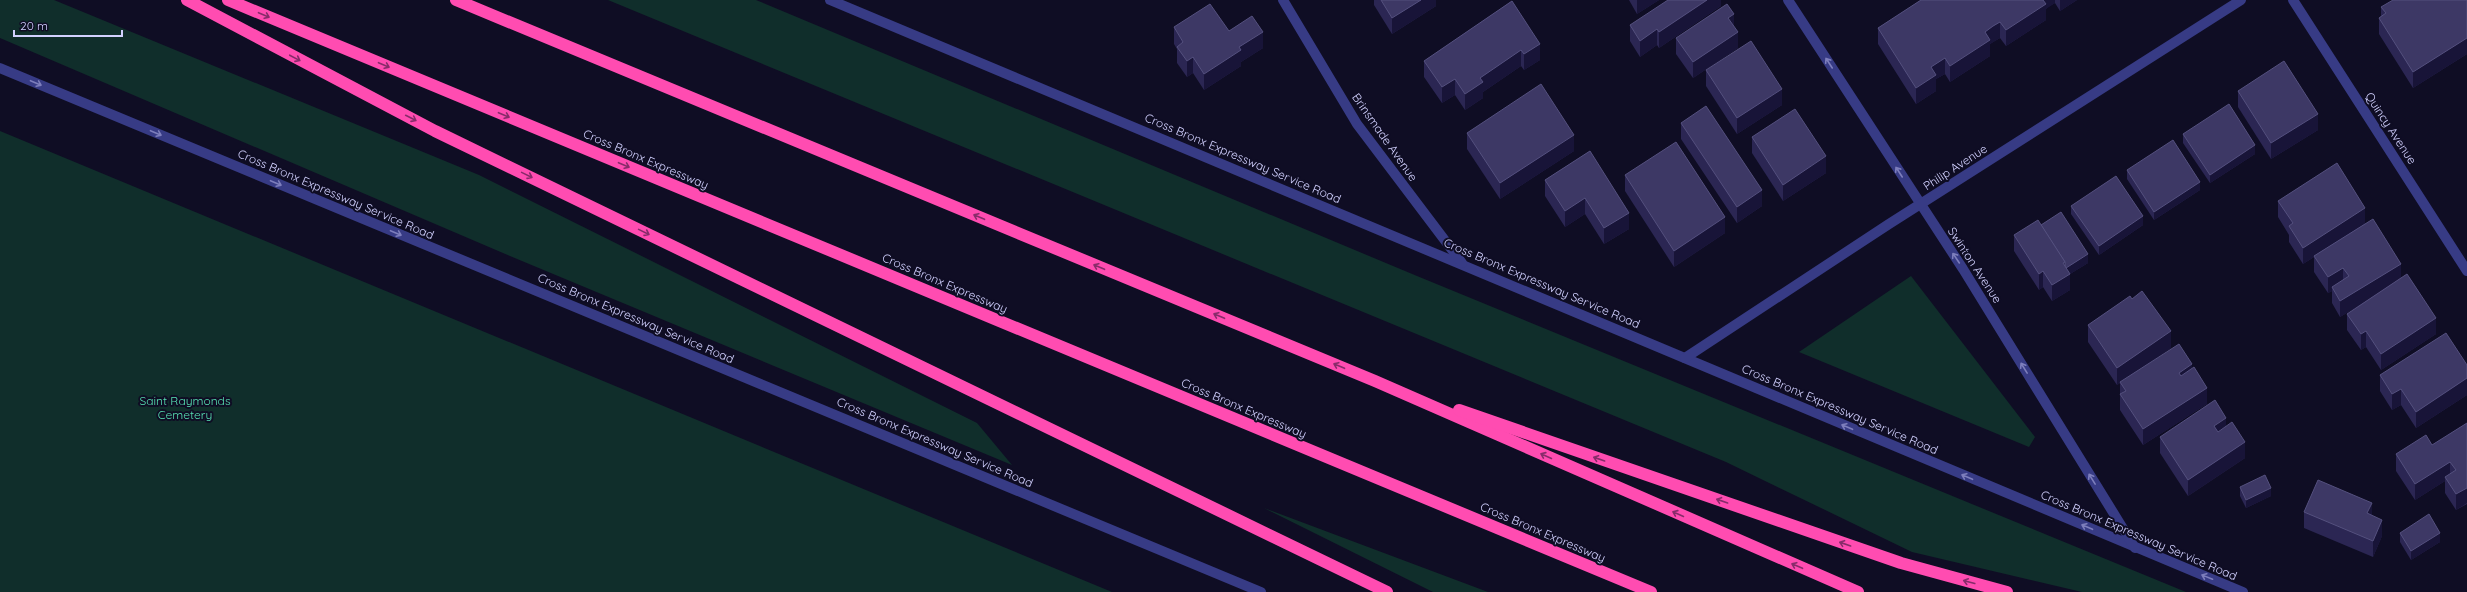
<svg xmlns="http://www.w3.org/2000/svg" width="2467" height="592" viewBox="0 0 2467 592" font-family="Quicksand,sans-serif">
<style>
.green{fill:#102e2b}
.lines{fill:none;stroke-linecap:round;stroke-linejoin:round}
.minor{stroke:#373b85;stroke-width:10}
.highway{stroke:#ff4cb1;stroke-width:12}
.wall{fill:#2b2653}
.shaded-wall{fill:#181438}
.building{fill:#3d3865;stroke:#54507e}
.oneway{stroke:#872c6a}
.oneway2{stroke:#7d7ebc}
.labels{text-anchor:middle;dominant-baseline:central;stroke-width:4;stroke-linejoin:round;paint-order:stroke}
.street-label{font-size:12px;fill:#d2d1ff;stroke:#0f0d24}
.park-label{font-size:12px;fill:#58e3b4;stroke:#0f0d24}
</style>
<rect width="100%" height="100%" fill="#0f0d24"/>
<g class="green">
<polygon points="0,0 54,0 479,175 977,423 1012,465 510,256 0,38"/>
<polygon points="608,0 756,0 1417,276 2186,592 2082,592 1912,552 1726,462"/>
<polygon points="0,131 1112,592 0,592"/>
<polygon points="1911,276 2035,437 2029,447 1799,352"/>
<polygon points="1264,508 1488,592 1433,592"/>
</g>
<g class="lines">
<g class="minor">
<polyline points="830,0 2243,592"/>
<polyline points="1283,0 1357,124 1462,263"/>
<polyline points="1788,0 1963,269 2135,548"/>
<polyline points="2293,0 2467,271"/>
<polyline points="0,68 1261,592"/>
<polyline points="1685,358 1889,224 2241,0"/>
</g>
<g class="highway">
<polyline points="187,0 435,131 1387,592"/>
<polyline points="228,0 1651,592"/>
<polyline points="456,0 1375,381 1858,592"/>
<polyline points="1459,410 1901,563 2007,592"/>
</g>
</g>
<g class="wall">
<polygon points="1374,0 1436,0 1436,6 1392,34 1374,5"/>
<polygon points="1629,0 1659,0 1637,14"/>
<polygon points="1721,0 1721,6 1659,48 1657,45 1640,57 1630,41 1630,25"/>
<polygon points="1921,0 2077,0 2060,11 2055,3 2048,7 2046,9 2046,20 2006,46 2000,38 1993,42 1990,44 1990,56 1950,82 1945,74 1936,79 1936,91 1916,104 1878,44 1878,28"/>
<polygon points="2467,0 2467,54 2413,88 2379,34 2379,18 2381,16 2381,7"/>
<polygon points="1512,1 1540,60 1524,70 1521,66 1483,92 1483,98 1465,110 1455,95 1442,103 1424,77 1424,61"/>
<polygon points="1734,26 1738,48 1693,78 1676,54 1676,38"/>
<polygon points="1174,27 1229,31 1263,48 1241,62 1241,66 1204,90 1193,73 1187,77 1177,63 1177,49 1174,44"/>
<polygon points="1706,70 1782,105 1737,134 1706,86"/>
<polygon points="2238,91 2318,130 2271,159 2238,107"/>
<polygon points="1681,123 1762,206 1737,223 1681,139"/>
<polygon points="1467,133 1574,151 1500,199 1467,149"/>
<polygon points="2183,134 2255,154 2210,183 2183,143"/>
<polygon points="1752,137 1826,173 1783,201 1752,153"/>
<polygon points="1590,151 1629,229 1604,244 1585,214 1565,227 1545,196 1545,180"/>
<polygon points="2127,170 2200,190 2154,220 2127,179"/>
<polygon points="1625,175 1725,233 1674,267 1625,191"/>
<polygon points="2278,201 2365,224 2436,334 2381,370 2366,347 2361,350 2347,330 2347,314 2368,300 2340,317 2332,303 2332,291 2328,293 2314,272 2314,257 2303,264 2289,242 2289,235 2278,217"/>
<polygon points="2071,206 2143,225 2099,255 2071,214"/>
<polygon points="2041,225 2088,263 2070,274 2070,290 2052,301 2043,287 2039,290 2014,251 2014,235"/>
<polygon points="2132,299 2171,348 2129,376 2192,369 2207,404 2143,445 2120,410 2120,383 2117,385 2088,342 2088,325"/>
<polygon points="2467,365 2467,395 2416,428 2401,405 2392,410 2380,391 2380,375"/>
<polygon points="2467,423 2467,504 2456,510 2445,493 2445,481 2415,500 2396,471 2396,454 2432,445"/>
<polygon points="2226,427 2245,458 2188,496 2160,453 2160,437"/>
<polygon points="2240,487 2271,496 2246,508 2240,496"/>
<polygon points="2304,512 2372,515 2382,536 2373,557 2304,528"/>
<polygon points="2400,533 2440,542 2411,560 2400,542"/>
</g>
<g class="shaded-wall">
<polygon points="1421,0 1436,0 1436,6 1392,34 1392,18"/>
<polygon points="1637,0 1659,0 1637,14"/>
<polygon points="1707,0 1721,0 1721,6 1659,48 1659,32"/>
<polygon points="2041,0 2055,0 2055,3 2046,9 2046,20 2006,46 2006,30"/>
<polygon points="2060,0 2077,0 2060,11"/>
<polygon points="1734,14 1734,30 1728,18"/>
<polygon points="2000,22 2000,38 1990,44 1990,56 1950,82 1950,66 1985,32"/>
<polygon points="1657,29 1657,45 1640,57 1640,41"/>
<polygon points="1263,32 1263,48 1241,62 1241,66 1204,90 1204,74 1239,47"/>
<polygon points="1738,32 1738,48 1693,78 1693,62"/>
<polygon points="2467,38 2467,54 2413,88 2413,72"/>
<polygon points="1540,44 1540,60 1524,70 1524,54"/>
<polygon points="1521,50 1521,66 1483,92 1483,98 1465,110 1465,94 1480,78"/>
<polygon points="1193,57 1193,73 1187,77 1187,61"/>
<polygon points="1945,58 1945,74 1936,79 1936,91 1916,104 1916,88 1931,67"/>
<polygon points="1455,79 1455,95 1442,103 1442,87"/>
<polygon points="1782,89 1782,105 1737,134 1737,118"/>
<polygon points="2318,114 2318,130 2271,159 2271,143"/>
<polygon points="1574,135 1574,151 1500,199 1500,183"/>
<polygon points="2255,145 2255,154 2210,183 2210,175"/>
<polygon points="1826,156 1826,173 1783,201 1783,185"/>
<polygon points="2200,182 2200,190 2154,220 2154,212"/>
<polygon points="1762,190 1762,206 1737,223 1737,207"/>
<polygon points="1585,198 1585,214 1565,227 1565,211"/>
<polygon points="2365,208 2365,224 2314,256 2314,257 2303,264 2303,248"/>
<polygon points="1629,213 1629,229 1604,244 1604,228"/>
<polygon points="2143,216 2143,225 2099,255 2099,246"/>
<polygon points="1725,217 1725,233 1674,267 1674,251"/>
<polygon points="2088,254 2088,263 2070,274 2070,290 2052,301 2052,285 2063,263 2065,262 2065,269"/>
<polygon points="2401,264 2401,280 2340,317 2340,301"/>
<polygon points="2343,268 2343,284 2332,287 2332,291 2328,293 2328,277"/>
<polygon points="2043,271 2043,287 2039,290 2039,274"/>
<polygon points="2436,318 2436,334 2381,370 2381,354"/>
<polygon points="2171,331 2171,348 2117,385 2117,368"/>
<polygon points="2366,331 2366,347 2361,350 2361,334"/>
<polygon points="2192,364 2192,380 2179,389 2179,373"/>
<polygon points="2467,378 2467,395 2416,428 2416,412"/>
<polygon points="2207,388 2207,404 2143,445 2143,429"/>
<polygon points="2401,389 2401,405 2392,410 2392,394"/>
<polygon points="2226,418 2226,434 2214,442 2214,426"/>
<polygon points="2245,442 2245,458 2188,496 2188,480"/>
<polygon points="2450,462 2450,478 2445,477 2445,481 2415,500 2415,484"/>
<polygon points="2467,487 2467,503 2456,510 2456,494"/>
<polygon points="2271,488 2271,496 2246,508 2246,500"/>
<polygon points="2372,503 2372,519 2367,513"/>
<polygon points="2382,520 2382,536 2373,557 2373,541"/>
<polygon points="2440,533 2440,542 2411,560 2411,551"/>
</g>
<g class="building">
<polygon points="1381,0 1421,0 1392,18"/>
<polygon points="1668,0 1707,0 1659,32 1657,29 1640,41 1630,25"/>
<polygon points="1921,0 2043,0 2046,4 2006,30 2000,22 1993,26 1985,32 1990,40 1950,66 1945,58 1931,67 1936,75 1916,88 1878,28"/>
<polygon points="2393,0 2467,0 2467,38 2413,72 2379,18 2386,13 2381,7"/>
<polygon points="1512,1 1540,44 1524,54 1521,50 1480,78 1483,82 1465,94 1455,79 1442,87 1424,61"/>
<polygon points="1210,4 1229,31 1252,16 1263,32 1239,47 1241,50 1204,74 1193,57 1187,61 1177,47 1183,42 1174,27"/>
<polygon points="1727,4 1734,14 1728,18 1738,32 1693,62 1676,38"/>
<polygon points="1751,41 1782,89 1737,118 1706,70"/>
<polygon points="2284,61 2318,114 2271,143 2238,91"/>
<polygon points="1541,84 1574,135 1500,183 1467,133"/>
<polygon points="2229,104 2255,145 2210,175 2183,134"/>
<polygon points="1706,106 1762,190 1737,207 1681,123"/>
<polygon points="1795,109 1826,156 1783,185 1752,137"/>
<polygon points="2173,140 2200,182 2154,212 2127,170"/>
<polygon points="1676,142 1725,217 1674,251 1625,175"/>
<polygon points="1590,151 1629,213 1604,228 1585,198 1565,211 1545,180"/>
<polygon points="2337,163 2365,208 2303,248 2289,226 2293,223 2278,201"/>
<polygon points="2116,176 2143,216 2099,246 2071,206"/>
<polygon points="2061,212 2088,254 2066,268 2065,266 2065,262 2041,225"/>
<polygon points="2373,219 2401,264 2340,301 2332,287 2349,276 2343,268 2328,277 2314,256"/>
<polygon points="2038,220 2065,262 2063,263 2070,274 2052,285 2043,271 2039,274 2014,235"/>
<polygon points="2407,274 2436,318 2381,354 2366,331 2361,334 2347,314"/>
<polygon points="2142,291 2171,331 2117,368 2088,325 2130,296 2132,299"/>
<polygon points="2446,333 2467,365 2467,378 2416,412 2401,389 2392,394 2380,375"/>
<polygon points="2179,344 2192,364 2179,373 2181,376 2194,367 2207,388 2143,429 2120,394 2126,391 2120,382"/>
<polygon points="2215,400 2226,418 2214,426 2218,432 2232,422 2245,442 2188,480 2160,437"/>
<polygon points="2467,423 2467,488 2456,494 2445,477 2456,470 2450,462 2415,484 2396,454 2426,435 2432,445"/>
<polygon points="2265,475 2271,488 2246,500 2240,487"/>
<polygon points="2318,480 2372,503 2367,513 2382,520 2373,541 2304,512"/>
<polygon points="2429,514 2440,533 2411,551 2400,533"/>
</g>
<defs><path id="oneway-shaft" d="M-6 0H5M1.5-3L5.5 0L1.5 3" fill="none" stroke-width="1.6" stroke-linecap="round" stroke-linejoin="round"/></defs>
<g class="oneway">
<use href="#oneway-shaft" transform="translate(264 15) rotate(23)"/>
<use href="#oneway-shaft" transform="translate(295 58) rotate(28)"/>
<use href="#oneway-shaft" transform="translate(384 65) rotate(23)"/>
<use href="#oneway-shaft" transform="translate(504 115) rotate(23)"/>
<use href="#oneway-shaft" transform="translate(411 118) rotate(27)"/>
<use href="#oneway-shaft" transform="translate(624 165) rotate(23)"/>
<use href="#oneway-shaft" transform="translate(527 175) rotate(26)"/>
<use href="#oneway-shaft" transform="translate(979 217) rotate(-157)"/>
<use href="#oneway-shaft" transform="translate(644 232) rotate(26)"/>
<use href="#oneway-shaft" transform="translate(1099 267) rotate(-157)"/>
<use href="#oneway-shaft" transform="translate(1219 316) rotate(-157)"/>
<use href="#oneway-shaft" transform="translate(1339 366) rotate(-157)"/>
<use href="#oneway-shaft" transform="translate(1546 456) rotate(-156)"/>
<use href="#oneway-shaft" transform="translate(1599 459) rotate(-161)"/>
<use href="#oneway-shaft" transform="translate(1722 501) rotate(-161)"/>
<use href="#oneway-shaft" transform="translate(1678 514) rotate(-156)"/>
<use href="#oneway-shaft" transform="translate(1845 544) rotate(-161)"/>
<use href="#oneway-shaft" transform="translate(1797 566) rotate(-157)"/>
<use href="#oneway-shaft" transform="translate(1969 582) rotate(-165)"/>
</g>
<g class="oneway2">
<use href="#oneway-shaft" transform="translate(1829 63) rotate(-123)"/>
<use href="#oneway-shaft" transform="translate(36 83) rotate(23)"/>
<use href="#oneway-shaft" transform="translate(156 133) rotate(23)"/>
<use href="#oneway-shaft" transform="translate(1899 172) rotate(-123)"/>
<use href="#oneway-shaft" transform="translate(276 183) rotate(23)"/>
<use href="#oneway-shaft" transform="translate(396 233) rotate(23)"/>
<use href="#oneway-shaft" transform="translate(1956 258) rotate(-124)"/>
<use href="#oneway-shaft" transform="translate(2024 368) rotate(-122)"/>
<use href="#oneway-shaft" transform="translate(1847 427) rotate(-157)"/>
<use href="#oneway-shaft" transform="translate(1967 477) rotate(-157)"/>
<use href="#oneway-shaft" transform="translate(2092 479) rotate(-122)"/>
<use href="#oneway-shaft" transform="translate(2087 527) rotate(-157)"/>
<use href="#oneway-shaft" transform="translate(2207 577) rotate(-158)"/>
</g>
<g class="labels">
<g class="street-label">
<text transform="translate(2391 128) rotate(57)">Quincy Avenue</text>
<text transform="translate(1385 137) rotate(55)">Brinsmade Avenue</text>
<text transform="translate(1243 158) rotate(23)">Cross Bronx Expressway Service Road</text>
<text transform="translate(646 159) rotate(23)">Cross Bronx Expressway</text>
<text transform="translate(1955 167) rotate(-33)">Philip Avenue</text>
<text transform="translate(336 194) rotate(23)">Cross Bronx Expressway Service Road</text>
<text transform="translate(1975 265) rotate(57)">Swinton Avenue</text>
<text transform="translate(945 283) rotate(23)">Cross Bronx Expressway</text>
<text transform="translate(1542 283) rotate(23)">Cross Bronx Expressway Service Road</text>
<text transform="translate(636 318) rotate(23)">Cross Bronx Expressway Service Road</text>
<text transform="translate(1244 408) rotate(23)">Cross Bronx Expressway</text>
<text transform="translate(1840 409) rotate(23)">Cross Bronx Expressway Service Road</text>
<text transform="translate(935 442) rotate(23)">Cross Bronx Expressway Service Road</text>
<text transform="translate(1543 532) rotate(23)">Cross Bronx Expressway</text>
<text transform="translate(2139 535) rotate(23)">Cross Bronx Expressway Service Road</text>
</g>
<g class="park-label">
<text x="185" y="400">Saint Raymonds<tspan x="185" dy="14">Cemetery</tspan></text>
</g>
</g>
<path d="M14 30v6h108v-6" fill="none" stroke="#d2d1ff" stroke-width="2"/>
<text x="20" y="30" font-size="12" fill="#d2d1ff" stroke="#0f0d24" stroke-width="3" paint-order="stroke">20 m</text>
</svg>
